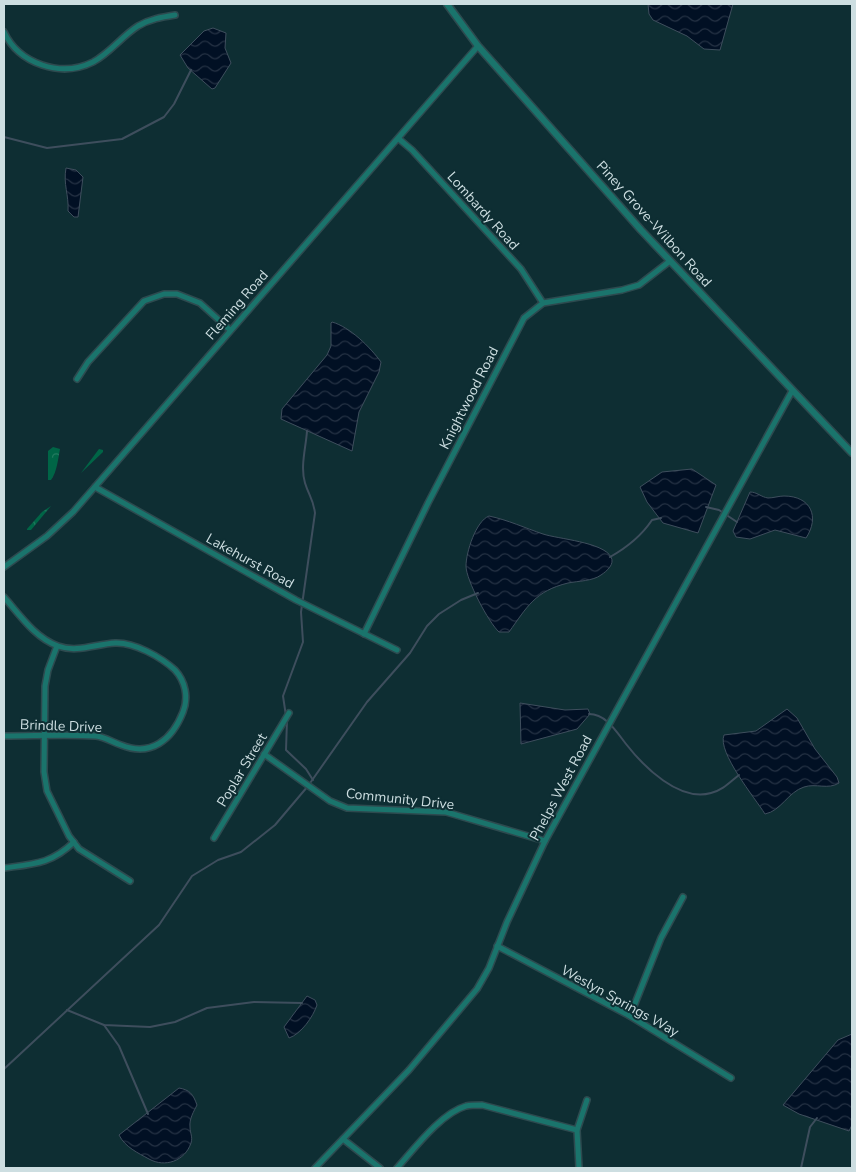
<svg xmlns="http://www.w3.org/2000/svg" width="856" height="1172" viewBox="0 0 856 1172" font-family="'Nunito Sans',sans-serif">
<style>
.forest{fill:url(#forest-crowns)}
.water{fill:url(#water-waves);stroke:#3e4e5d}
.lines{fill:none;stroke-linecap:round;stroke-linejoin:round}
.stream{stroke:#3e4e5d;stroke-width:2}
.minor-casing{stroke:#2d4a4f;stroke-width:8}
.tertiary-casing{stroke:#2d4a4f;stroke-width:9}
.minor{stroke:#1a746c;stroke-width:5}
.tertiary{stroke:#1a746c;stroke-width:6}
.labels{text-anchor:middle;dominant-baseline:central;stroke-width:4;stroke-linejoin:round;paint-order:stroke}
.street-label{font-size:14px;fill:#cddee1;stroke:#0e2e33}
</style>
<defs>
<pattern id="forest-crowns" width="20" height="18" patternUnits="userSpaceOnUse" patternTransform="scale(1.25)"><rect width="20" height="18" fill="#006546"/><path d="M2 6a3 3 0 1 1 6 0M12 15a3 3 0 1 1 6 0" fill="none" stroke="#247b60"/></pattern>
<pattern id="water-waves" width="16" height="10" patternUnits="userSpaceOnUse" patternTransform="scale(1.25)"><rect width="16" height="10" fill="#011024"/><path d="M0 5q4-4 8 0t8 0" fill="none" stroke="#253244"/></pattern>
</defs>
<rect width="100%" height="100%" fill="#0e2e33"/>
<g class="forest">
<path d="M53,447L60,449C58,459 57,472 51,480H48V451Z"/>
<polygon points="99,449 103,450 103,452 81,473"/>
<polygon points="51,506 31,530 27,530 27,529 42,512"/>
</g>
<g class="water">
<polygon points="648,4 733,4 720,50 704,49 687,36 653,20 649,14"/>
<polygon points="213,28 226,33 225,48 231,63 215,88 212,89 188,68 180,55 204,31"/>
<path d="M66,168L76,170L83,177L78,217H74L68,211C69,195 63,184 66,168Z"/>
<path d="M332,322C350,327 370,347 381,362L379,372L359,412L352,451L281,419L282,409L327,355L331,346V323Z"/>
<polygon points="692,469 716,485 698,533 663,523 647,502 640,487 662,472"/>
<path d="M750,492C757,492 761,497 768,498C773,498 779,496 784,496C811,496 820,517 806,538L775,530L750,539L736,537L733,531Z"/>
<path d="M489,516C508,520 525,528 543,534C558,539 603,542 611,557C615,564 607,571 601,575C593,581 578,581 568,583C535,591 527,607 509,632H499C489,623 466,580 466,566C466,552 476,521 489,516Z"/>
<polygon points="520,703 565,710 588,709 590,714 577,729 521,744"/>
<path d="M787,709L797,718L815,749L837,777L839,783C828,790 816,783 804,787C788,792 781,811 765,814C755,798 717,752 724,735L756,731Z"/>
<path d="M307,996L315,1000L317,1005C313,1017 301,1034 289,1038L284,1027Z"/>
<polygon points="852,1034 852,1125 849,1131 799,1114 783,1105 838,1040"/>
<path d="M179,1088C190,1090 193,1094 197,1105C194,1111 189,1119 190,1127C190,1133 193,1137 191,1143C185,1161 165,1168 149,1159C138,1153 125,1147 119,1135Z"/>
</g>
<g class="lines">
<g class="stream">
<polyline points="4,137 47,148 122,139 164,117 174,104 191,70"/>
<polyline points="706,507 719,510 737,522"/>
<path d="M610,557C626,548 642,535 652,520L661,518"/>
<path d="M589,714C606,714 616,731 626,744C644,767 679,802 711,793C723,790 730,782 739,775"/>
<path d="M286,716L283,696L303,642L301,612L315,513C313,498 309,496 305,483C300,467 306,447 307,431"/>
<polyline points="287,720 286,750 306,769 313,780"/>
<polyline points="67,1010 104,1025 150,1027 175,1022 207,1008 254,1002 302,1003"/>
<polyline points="104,1025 119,1046 148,1114"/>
<polyline points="4,1069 159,925 192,876 218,860 241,852 275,825 308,786 367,702 410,653 427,626 439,614 461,600 478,593"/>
<polyline points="801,1168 810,1127 817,1118"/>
</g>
<g class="minor-casing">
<g id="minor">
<path d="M4,32C19,64 61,78 93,62C110,53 122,36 138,26C150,19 162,17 175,15"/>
<polyline points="399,139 412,150 521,269 543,303"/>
<polyline points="77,379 88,362 144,301 164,294 177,294 200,303 230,330"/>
<polyline points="95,487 296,600 397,650"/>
<polyline points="4,567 47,536 73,512 478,46"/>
<path d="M4,597C19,614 35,638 58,646C77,653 96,644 115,643C134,642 161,657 175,670C185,681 189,697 183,712C172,740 151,757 121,745C112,742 105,737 96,736C65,734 34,736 4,736"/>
<polyline points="364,634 428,503 524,318 543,303 622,290 639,285 670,261"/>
<polyline points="57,646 48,670 45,686 44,772 47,791 69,836 79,849 130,881"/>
<polyline points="264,754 330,801 347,808 446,812 545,841"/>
<polyline points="214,838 289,713"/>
<path d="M4,868C34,864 51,864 74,842"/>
<polyline points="497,946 630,1016 731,1078"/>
<polyline points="630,1016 661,938 683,897"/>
<polyline points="343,1139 380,1168"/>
<polyline points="315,1168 409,1070 477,989 489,968 507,922 545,841 792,391"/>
<path d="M397,1168C414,1149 441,1113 466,1106C471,1105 477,1105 482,1105L577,1130"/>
<polyline points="579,1168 577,1130 587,1100"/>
</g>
</g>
<g class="tertiary-casing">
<polyline id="tertiary" points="447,4 478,46 641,230 852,453"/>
</g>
<use href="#minor" class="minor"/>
<use href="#tertiary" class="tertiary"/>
</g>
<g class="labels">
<g class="street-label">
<text transform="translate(483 211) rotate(48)">Lombardy Road</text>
<text transform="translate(654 224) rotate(48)">Piney Grove-Wilbon Road</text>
<text transform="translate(237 305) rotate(-49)">Fleming Road</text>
<text transform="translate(469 398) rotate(-63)">Knightwood Road</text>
<text transform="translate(250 561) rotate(29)">Lakehurst Road</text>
<text transform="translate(61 726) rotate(2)">Brindle Drive</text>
<text transform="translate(242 770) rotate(-59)">Poplar Street</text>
<text transform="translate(561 788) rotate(-62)">Phelps West Road</text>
<text transform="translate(400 799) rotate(6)">Community Drive</text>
<text transform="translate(620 1001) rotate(29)">Weslyn Springs Way</text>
</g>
</g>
<rect width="856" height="1172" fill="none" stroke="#cddee1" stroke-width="10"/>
</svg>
